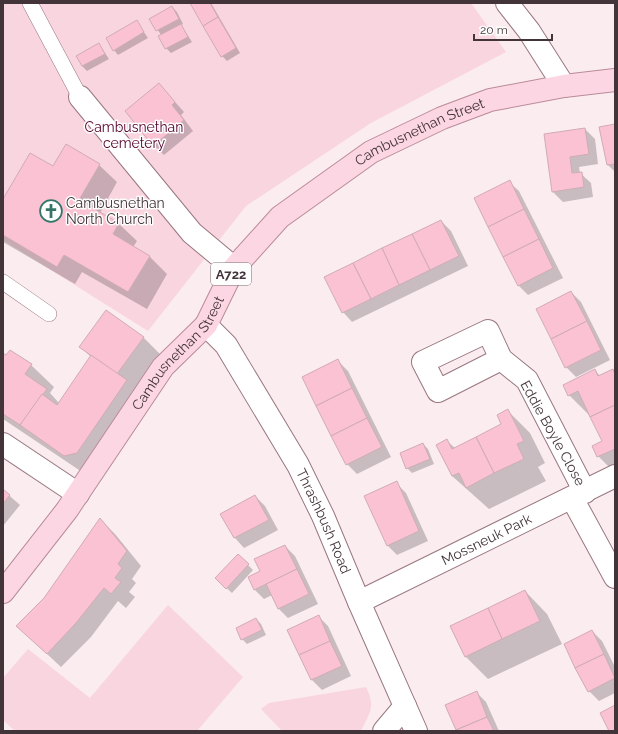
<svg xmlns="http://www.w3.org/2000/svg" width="618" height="734" viewBox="0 0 618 734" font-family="Raleway,sans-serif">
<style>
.green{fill:#f9d5e0}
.shadow{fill:#0003}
.building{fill:#fbc2d4;stroke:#cfacb6}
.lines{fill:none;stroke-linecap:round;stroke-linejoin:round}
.lane-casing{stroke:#987781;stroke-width:16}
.street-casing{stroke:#987781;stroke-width:24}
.secondary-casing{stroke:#987781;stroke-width:24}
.primary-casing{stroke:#ba8b9a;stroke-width:24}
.lane{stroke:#fff;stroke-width:15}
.street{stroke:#fff;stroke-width:22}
.secondary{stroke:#fff;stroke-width:22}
.primary{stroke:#fcd6e2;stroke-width:22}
.labels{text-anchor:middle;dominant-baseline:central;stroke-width:3;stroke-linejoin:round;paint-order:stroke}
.shield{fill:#fdfdfd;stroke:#7a7073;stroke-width:1}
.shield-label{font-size:13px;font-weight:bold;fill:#423438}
.park-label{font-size:14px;fill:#54022b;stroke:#fdfdfd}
.street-label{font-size:14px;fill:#423438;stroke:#fdfdfd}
.poi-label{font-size:14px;fill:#423438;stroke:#fdfdfd;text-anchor:start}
</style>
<rect width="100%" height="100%" fill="#fbecf0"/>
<g class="green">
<polygon points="3,3 471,3 506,52 371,123 246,206 148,331 3,240"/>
<polygon points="168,605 243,677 197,731 15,731 3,720 3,678 28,649 90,698"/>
<path d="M366,687C376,707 370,712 361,731H282L261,709L269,703Z"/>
</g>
<g class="shadow">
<polygon points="191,3 211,3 240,53 227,61 222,56"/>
<polygon points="172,7 177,12 183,24 181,25 192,42 171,53 166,48 162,36 150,19"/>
<polygon points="137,22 148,38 118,55 114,50"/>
<polygon points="99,44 109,59 87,71 82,66"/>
<polygon points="159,84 184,112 181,115 193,131 164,155 154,145"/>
<polygon points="615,125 615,172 608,165 600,128"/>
<polygon points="585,129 595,139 598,164 579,167 580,173 591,183 593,197 563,202 553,192 545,135"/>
<polygon points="99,165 117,182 100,213 119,224 137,241 133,247 149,256 167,274 147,309 82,272 75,284 3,242 3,201 53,167"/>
<polygon points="509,182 519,191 563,278 528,295 518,285"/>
<polygon points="441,221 451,231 468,266 352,322 343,312"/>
<polygon points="571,292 581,302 610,360 576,377 566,367"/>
<polygon points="143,337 166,360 91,467 79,470 3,419 3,355 31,365 54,387 50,393 59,403 91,357 81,347"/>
<polygon points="338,361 348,371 391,457 357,474 347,464"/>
<polygon points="595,370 600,376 612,370 615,373 615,473 598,456 603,442 592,418 569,395"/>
<polygon points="507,410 530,433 545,463 538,467 546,481 489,509 452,476 437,445 447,441 455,448 503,424"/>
<polygon points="423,444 428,449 434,464 412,473 407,468"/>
<polygon points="396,483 406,493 428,541 397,555 387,545"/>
<polygon points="3,490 20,505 3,526"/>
<polygon points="255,496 265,506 278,530 244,548 235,538 222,515"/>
<polygon points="101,520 115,534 141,566 132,579 136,583 129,592 135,597 126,608 118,601 91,637 61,667 17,626 45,599"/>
<polygon points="285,546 295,556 318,604 288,618 278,608 272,595 264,599 254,589 261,571"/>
<polygon points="238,555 253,570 232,593 221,583"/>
<polygon points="525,591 547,614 562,644 488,679 465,656"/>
<polygon points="318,616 328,626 351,676 322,690 312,680"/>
<polygon points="256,619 261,624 266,635 247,644 242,639"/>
<polygon points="592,631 602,641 615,667 615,693 599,701 589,691"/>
<polygon points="476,692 486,702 499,731 457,731"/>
</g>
<g class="building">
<polygon points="190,3 210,3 218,17 203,26"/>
<polygon points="172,6 179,19 156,31 149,19"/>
<polygon points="218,17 236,48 221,57 203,26"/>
<polygon points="137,20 144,32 113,51 106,38"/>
<polygon points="181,24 188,37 165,49 158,36"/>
<polygon points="99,43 105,54 82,66 76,56"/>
<polygon points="159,83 175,102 172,105 184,120 153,146 125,111"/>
<polygon points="615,124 615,164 607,165 599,127"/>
<polygon points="585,128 589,154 570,157 572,173 582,172 584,187 552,192 544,134"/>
<polygon points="66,144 100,164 79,200 119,223 113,234 150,256 128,292 64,255 57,267 3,235 3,199 30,153 53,166"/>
<polygon points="510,180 524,209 488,227 474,198"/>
<polygon points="524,209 539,239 503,257 488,227"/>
<polygon points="441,220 459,256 430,270 412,234"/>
<polygon points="412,234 430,270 399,285 382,248"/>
<polygon points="539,239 553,268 518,286 503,257"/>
<polygon points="382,248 399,285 371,299 353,263"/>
<polygon points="353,263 371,299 342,313 324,277"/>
<polygon points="571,291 587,321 551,339 536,309"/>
<polygon points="106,310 144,337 117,374 79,347"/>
<polygon points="587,321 601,350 565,368 551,339"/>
<polygon points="10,350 32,364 25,374 47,389 20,425 3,414 3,353 6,355"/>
<polygon points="91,355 127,380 77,453 64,456 20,425 42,394 57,405"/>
<polygon points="338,359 352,388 316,406 302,377"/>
<polygon points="595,369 598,376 613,369 615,374 615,405 590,417 578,391 568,396 563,385"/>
<polygon points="352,388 367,418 331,436 316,406"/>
<polygon points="615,405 615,449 597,457 592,446 602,441 590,417"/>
<polygon points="508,409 524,441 517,444 524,459 494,473 476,437 501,424 497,415"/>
<polygon points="367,418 382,447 346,465 331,436"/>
<polygon points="476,437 494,473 466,488 459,473 452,476 436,445 447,439 452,449"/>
<polygon points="423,443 430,459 406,469 400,453"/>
<polygon points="397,481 419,531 387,546 364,496"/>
<polygon points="3,489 10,495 3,504"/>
<polygon points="255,495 269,520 234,538 220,514"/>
<polygon points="100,518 127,551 118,564 122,568 115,578 121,582 111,594 104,588 76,623 47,654 16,626 44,598"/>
<polygon points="285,545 297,569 254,590 248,577 260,571 254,559"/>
<polygon points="238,554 249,564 226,589 215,578"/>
<polygon points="297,569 309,594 278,609 266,584"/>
<polygon points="525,590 540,621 502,639 488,608"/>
<polygon points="488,608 502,639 465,657 450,626"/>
<polygon points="319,615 330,641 299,655 287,630"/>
<polygon points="256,618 262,630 241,640 236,628"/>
<polygon points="592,630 604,654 575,668 564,644"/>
<polygon points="330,641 342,666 311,680 299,655"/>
<polygon points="604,654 615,678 588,692 575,668"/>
<polygon points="477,691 487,717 456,730 445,705"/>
<polygon points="615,705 615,731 609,731 600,713"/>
<polygon points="487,717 494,731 456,731 456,730"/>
</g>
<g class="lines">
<g class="lane-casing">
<g id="lane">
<polyline points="30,3 80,97"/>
<polyline points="3,282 49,314"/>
</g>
</g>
<g class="street-casing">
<g id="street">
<polyline points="80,97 192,233 234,268"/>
<path id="s1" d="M206,325L226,345L298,465L323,516L359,602L416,731"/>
<polyline points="501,359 438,391 423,362 488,331 501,359 527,380 585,492"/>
<polyline points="3,444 78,494"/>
<polyline points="572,498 615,577"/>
<path id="s2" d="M359,602L615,476"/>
<polyline points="384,731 405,706"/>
</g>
</g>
<g class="secondary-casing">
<polyline id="secondary" points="507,3 529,31 564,86"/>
</g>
<g class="primary-casing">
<g id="primary">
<path id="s3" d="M3,592L67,510L163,367L206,325L234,268L280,217L371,152L442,118L490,100L564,86L615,80"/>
</g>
</g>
<use href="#lane" class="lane"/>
<use href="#street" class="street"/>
<use href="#secondary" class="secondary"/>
<use href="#primary" class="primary"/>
</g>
<defs>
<g id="church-ring" transform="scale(1.15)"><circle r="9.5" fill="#fdfdfd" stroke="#337668" stroke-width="1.5"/><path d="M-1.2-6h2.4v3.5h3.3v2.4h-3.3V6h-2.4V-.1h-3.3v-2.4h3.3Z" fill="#337668"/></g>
</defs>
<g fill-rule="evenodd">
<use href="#church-ring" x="51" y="211"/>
</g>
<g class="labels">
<rect class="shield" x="211" y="263" width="40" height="22" rx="3"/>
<g class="shield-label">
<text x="231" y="274">A722</text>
</g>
<g class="park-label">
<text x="134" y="127">Cambusnethan<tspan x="134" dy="16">cemetery</tspan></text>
</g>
<g class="street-label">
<text stroke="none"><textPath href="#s3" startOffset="633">Cambusnethan Street</textPath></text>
<text stroke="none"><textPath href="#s3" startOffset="297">Cambusnethan Street</textPath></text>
<text transform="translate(553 433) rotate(61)">Eddie Boyle Close</text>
<text stroke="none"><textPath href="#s1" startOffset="230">Thrashbush Road</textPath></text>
<text stroke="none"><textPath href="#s2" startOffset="142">Mossneuk Park</textPath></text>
</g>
<g class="poi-label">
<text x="66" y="203">Cambusnethan<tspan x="66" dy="16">North Church</tspan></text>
</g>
</g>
<rect width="618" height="734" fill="none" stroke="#423438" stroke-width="8"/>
<path d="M474 34v6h78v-6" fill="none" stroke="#423438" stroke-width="2"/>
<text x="480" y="34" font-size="12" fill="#423438" stroke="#fdfdfd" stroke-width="3" paint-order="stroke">20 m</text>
</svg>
